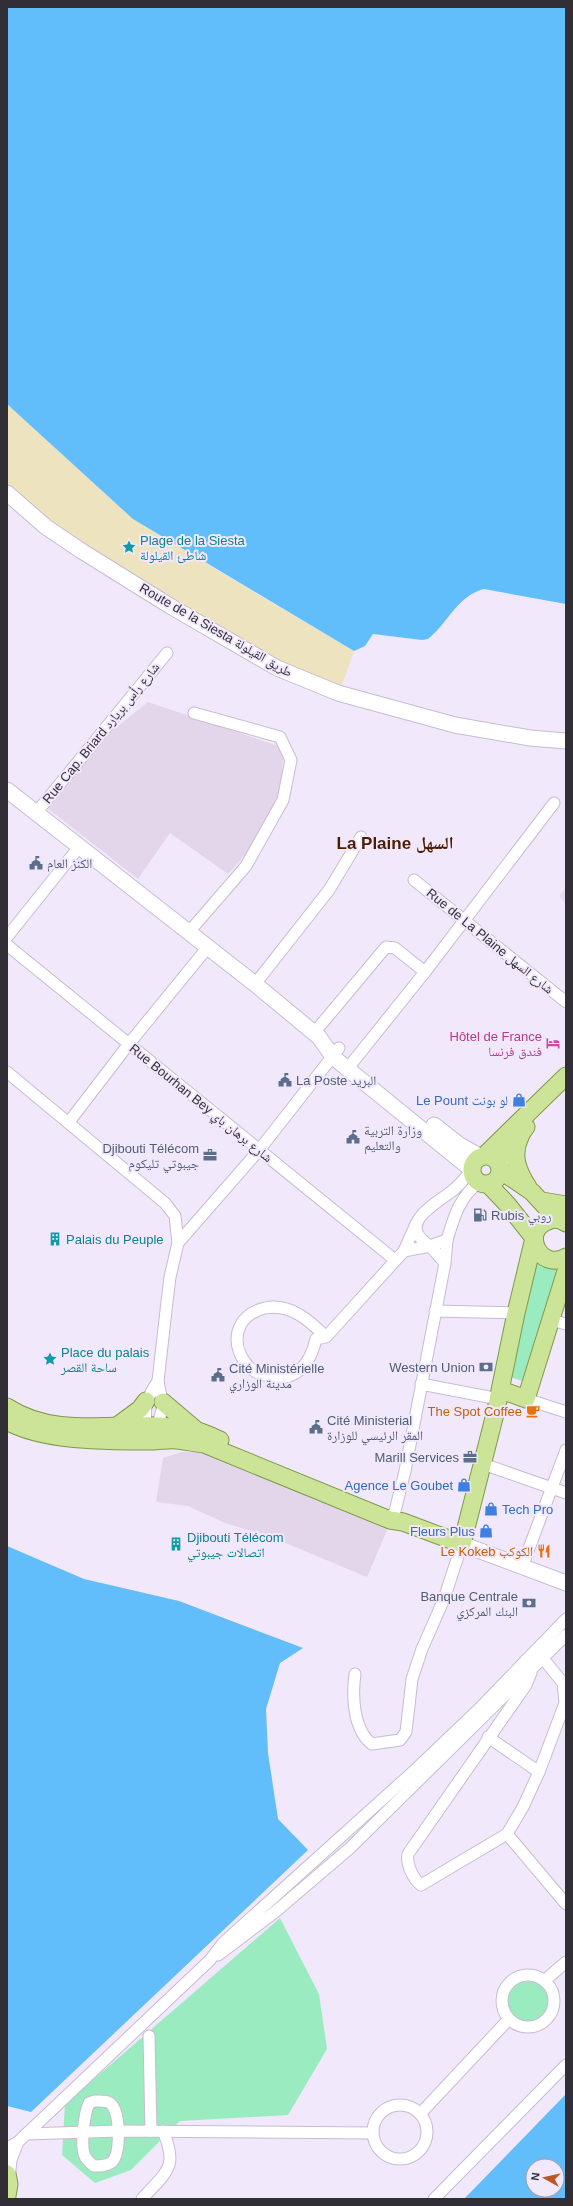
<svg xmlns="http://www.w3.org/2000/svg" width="573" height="2206" viewBox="0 0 573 2206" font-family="Arial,'Noto Naskh Arabic',sans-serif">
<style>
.commercial{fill:#e3d6ea}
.built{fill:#e8daf5}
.green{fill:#9bebc0}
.sand{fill:#ede3be}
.water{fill:#62bdfb;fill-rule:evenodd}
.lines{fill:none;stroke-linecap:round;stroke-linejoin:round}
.minor-casing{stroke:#c7bcd0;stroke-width:13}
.secondary-casing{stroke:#c7bcd0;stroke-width:17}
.primary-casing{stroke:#809949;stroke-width:19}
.minor{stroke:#fff;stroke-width:11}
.secondary{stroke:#fff;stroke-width:15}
.primary{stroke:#cce498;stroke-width:17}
.labels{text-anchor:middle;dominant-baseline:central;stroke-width:4;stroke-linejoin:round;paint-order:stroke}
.culture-label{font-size:13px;fill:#0d838f;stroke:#f2e8fc;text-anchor:start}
.street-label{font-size:13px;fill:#322e36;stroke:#f2e8fc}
.service-label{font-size:13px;fill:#4e5e75;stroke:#f2e8fc;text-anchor:start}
.hotel-label{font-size:13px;fill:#b23c85;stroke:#f2e8fc;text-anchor:end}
.shop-label{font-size:13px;fill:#366cbe;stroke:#f2e8fc;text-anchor:end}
.food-label{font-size:13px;fill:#c56008;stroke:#f2e8fc;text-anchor:end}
.district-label{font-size:17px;font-weight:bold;fill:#4c1d03;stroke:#f2e8fc}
</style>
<rect width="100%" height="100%" fill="#f2e8fc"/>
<g class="commercial">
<polygon points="148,702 284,748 280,797 253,846 228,874 170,833 138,879 46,807 113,730"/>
<polygon points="212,1451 388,1528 367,1577 271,1537 225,1523 188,1506 156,1502 163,1458 181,1452"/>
</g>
<polygon class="built" points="566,887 566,905 559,896"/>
<g class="green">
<polygon points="533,1260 547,1268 562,1267 526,1382 510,1377"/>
<polygon points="280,1918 319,1994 327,2049 288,2115 180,2121 131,2170 95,2183 62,2155 65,2104"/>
<circle cx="528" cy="2001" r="20"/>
</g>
<polygon class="sand" points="7,404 51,443 200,560 354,651 340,691 280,666 58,534 7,491"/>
<g class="water">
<path d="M7,7H566V604L484,589C457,596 449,622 428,639L422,640L373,634L365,646L354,651L133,519L7,404Z"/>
<polygon points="7,1546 84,1579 179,1601 303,1648 280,1663 266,1709 268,1753 278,1819 308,1850 31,2112 7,2106"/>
<path d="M566,2094V2199H464ZM533,2166H557V2190H533Z"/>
</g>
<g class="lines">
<g class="minor-casing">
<g id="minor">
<polyline points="36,813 167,653"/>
<polyline points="414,880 566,1002"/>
<polyline points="189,932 246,866 283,800 291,760 280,737 194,713"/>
<polyline points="7,937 79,847"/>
<polyline points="7,945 395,1260"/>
<polyline points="255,984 329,890 361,837"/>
<polyline points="314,1033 386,947 395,948 425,972"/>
<polyline points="348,1068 425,972 554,803"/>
<polyline points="7,1072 165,1203 175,1216 178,1243 170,1277 167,1302 158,1381 163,1407 156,1430"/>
<polyline points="69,1122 128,1045 208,947"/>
<path d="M472,1170C466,1177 460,1185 452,1191C433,1206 396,1224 430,1246L447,1240C454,1217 459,1198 479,1182"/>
<polyline points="416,1224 404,1251 430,1246 445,1263 447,1240"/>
<polyline points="178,1243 260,1149 339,1048"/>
<polyline points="435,1311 516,1313"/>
<polyline points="551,1320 566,1324"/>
<path d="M326,1337C309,1320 290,1303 265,1308C234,1315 229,1346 249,1367C253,1371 260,1374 265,1375C294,1385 310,1365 316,1339L326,1337L404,1251"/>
<polyline points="421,1384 499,1399"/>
<polyline points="526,1399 566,1412"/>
<path d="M149,1432C141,1412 147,1397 158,1381"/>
<polyline points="483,1464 566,1493"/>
<polyline points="390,1520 395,1511 405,1471 445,1263"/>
<polyline points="522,1567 566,1450"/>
<path d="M526,1660L531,1673L526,1685L408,1854C406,1864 413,1879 421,1885L507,1834L523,1807L539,1772L565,1703L563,1683L536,1650"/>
<path d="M355,1674C352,1695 353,1730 372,1744L400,1740L406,1732L412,1679L422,1649L444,1599L462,1544"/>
<polyline points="488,1737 539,1772"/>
<polyline points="507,1834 566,1904"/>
<polyline points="218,1955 275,1912 350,1848 566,1635"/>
<circle cx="528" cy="2001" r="26"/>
<polyline points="544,1981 566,1962"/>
<polyline points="149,2036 151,2131"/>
<path d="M95,2101C101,2101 108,2100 112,2105C120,2115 121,2153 112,2162C107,2166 101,2166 94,2166C90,2163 86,2160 84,2154C81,2143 84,2114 89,2103Z"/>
<circle cx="400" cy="2132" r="27"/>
<polyline points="420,2114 509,2019"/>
<polyline points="26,2134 119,2131 373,2133"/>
<polyline points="7,2148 18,2142 210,1960 223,1943 415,1770 479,1709 566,1619"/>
<polyline points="9,2181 11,2160 18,2142"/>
<path d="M142,2199C166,2172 179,2168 163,2131"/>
<polyline points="434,2199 566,2065"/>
</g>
</g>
<g class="secondary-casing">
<g id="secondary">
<polyline points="7,493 46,527 80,550 170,606 277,668 338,693 455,725 530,738 566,741"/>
<polyline points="7,790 255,984 319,1037 333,1057 472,1170"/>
<polyline points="434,1125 458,1144 481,1157"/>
<polyline points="462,1544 566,1583"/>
</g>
</g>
<g class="primary-casing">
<g id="primary">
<path d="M520,1137C511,1155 518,1172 528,1187"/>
<polyline points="484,1156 566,1076"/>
<circle cx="486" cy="1170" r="14"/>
<polyline points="499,1164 526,1127"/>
<polyline points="500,1170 532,1192 557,1219"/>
<polyline points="542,1201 566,1205"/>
<path d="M566,1223C560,1219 554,1218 548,1221C520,1231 540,1272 566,1257"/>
<polyline points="501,1390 526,1399 566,1271"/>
<polyline points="163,1402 196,1430"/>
<path d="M7,1407C63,1444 136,1415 197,1431C205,1433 213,1437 220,1440"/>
<path d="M7,1421C43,1442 111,1441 152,1441C160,1441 169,1439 177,1440C186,1441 195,1443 204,1444L390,1520L403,1522L462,1544L496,1410L516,1313L534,1238L507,1204L488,1184"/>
<polyline points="117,1426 140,1409 146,1401"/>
<polyline points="7,2174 9,2184 7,2196"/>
</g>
</g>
<use href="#minor" class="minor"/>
<use href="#secondary" class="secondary"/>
<use href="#primary" class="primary"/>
</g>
<defs>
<g id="sight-bare" transform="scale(1.08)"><path d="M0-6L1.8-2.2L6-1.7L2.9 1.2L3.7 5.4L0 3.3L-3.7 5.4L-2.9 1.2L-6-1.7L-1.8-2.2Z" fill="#0f9aa8" stroke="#f2e8fc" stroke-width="2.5" paint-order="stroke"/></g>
<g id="civic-bare" transform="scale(1.08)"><path d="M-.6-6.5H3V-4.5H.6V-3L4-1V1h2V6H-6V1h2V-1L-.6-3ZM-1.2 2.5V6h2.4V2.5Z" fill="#5c6f8a" stroke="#f2e8fc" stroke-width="2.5" paint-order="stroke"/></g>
<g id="hotel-bare" transform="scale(1.08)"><path d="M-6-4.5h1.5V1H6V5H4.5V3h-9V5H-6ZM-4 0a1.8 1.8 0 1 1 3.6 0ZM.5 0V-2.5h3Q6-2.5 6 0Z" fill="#d1479c" stroke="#f2e8fc" stroke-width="2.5" paint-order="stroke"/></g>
<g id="shop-bare" transform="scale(1.08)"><path d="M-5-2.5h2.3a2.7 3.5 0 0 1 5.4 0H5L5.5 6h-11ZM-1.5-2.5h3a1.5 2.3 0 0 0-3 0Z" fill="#3f7fe0" stroke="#f2e8fc" stroke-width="2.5" paint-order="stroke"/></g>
<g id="office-bare" transform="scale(1.08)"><path d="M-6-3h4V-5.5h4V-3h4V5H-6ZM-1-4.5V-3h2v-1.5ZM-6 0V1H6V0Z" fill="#5c6f8a" stroke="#f2e8fc" stroke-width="2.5" paint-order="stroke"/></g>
<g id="fuel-bare" transform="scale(1.08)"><path d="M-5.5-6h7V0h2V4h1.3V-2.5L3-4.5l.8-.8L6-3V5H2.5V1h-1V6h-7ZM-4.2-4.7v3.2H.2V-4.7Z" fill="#5c6f8a" stroke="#f2e8fc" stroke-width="2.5" paint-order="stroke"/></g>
<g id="building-bare" transform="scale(1.08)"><path d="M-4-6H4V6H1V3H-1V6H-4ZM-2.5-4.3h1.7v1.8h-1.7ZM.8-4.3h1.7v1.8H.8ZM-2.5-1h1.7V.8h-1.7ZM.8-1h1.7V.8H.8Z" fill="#0f9aa8" stroke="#f2e8fc" stroke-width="2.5" paint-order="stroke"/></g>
<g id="bank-bare" transform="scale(1.08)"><path d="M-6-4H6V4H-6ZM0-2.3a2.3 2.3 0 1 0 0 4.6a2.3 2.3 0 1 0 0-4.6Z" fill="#5c6f8a" stroke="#f2e8fc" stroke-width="2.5" paint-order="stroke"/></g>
<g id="cafe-bare" transform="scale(1.08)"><path d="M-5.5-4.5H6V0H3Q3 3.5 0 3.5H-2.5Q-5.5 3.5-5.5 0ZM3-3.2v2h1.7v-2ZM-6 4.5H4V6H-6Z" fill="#e8710a" stroke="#f2e8fc" stroke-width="2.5" paint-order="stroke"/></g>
<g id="restaurant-bare" transform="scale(1.08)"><path d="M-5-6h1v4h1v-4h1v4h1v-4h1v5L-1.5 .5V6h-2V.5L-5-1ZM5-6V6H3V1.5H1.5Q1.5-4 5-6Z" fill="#e8710a" stroke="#f2e8fc" stroke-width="2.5" paint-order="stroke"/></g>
</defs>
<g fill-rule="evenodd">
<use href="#sight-bare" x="129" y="547"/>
<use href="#civic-bare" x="36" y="863"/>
<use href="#hotel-bare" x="553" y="1043"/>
<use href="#civic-bare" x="285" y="1080"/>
<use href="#shop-bare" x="519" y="1100"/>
<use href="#civic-bare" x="353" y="1137"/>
<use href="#office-bare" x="210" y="1155"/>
<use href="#fuel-bare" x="480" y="1215"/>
<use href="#building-bare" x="55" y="1239"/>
<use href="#sight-bare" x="50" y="1359"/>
<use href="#bank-bare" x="486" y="1367"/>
<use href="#civic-bare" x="218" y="1375"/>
<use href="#cafe-bare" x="533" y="1411"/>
<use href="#civic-bare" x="316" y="1427"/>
<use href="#office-bare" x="470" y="1457"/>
<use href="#shop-bare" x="464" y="1485"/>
<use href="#shop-bare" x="491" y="1509"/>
<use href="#shop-bare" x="486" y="1531"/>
<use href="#building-bare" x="176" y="1544"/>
<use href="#restaurant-bare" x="544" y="1551"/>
<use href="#bank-bare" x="529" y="1603"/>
</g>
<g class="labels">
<g class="culture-label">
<text x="140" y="540">Plage de la Siesta<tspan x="140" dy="15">شاطئ القيلولة</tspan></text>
<text x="66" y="1239">Palais du Peuple</text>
<text x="61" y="1352">Place du palais<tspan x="61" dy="15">ساحة القصر</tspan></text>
<text x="187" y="1537">Djibouti Télécom<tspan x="187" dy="15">اتصالات جيبوتي</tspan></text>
</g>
<g class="street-label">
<text transform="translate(216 630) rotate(30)">Route de la Siesta طريق القيلولة</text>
<text transform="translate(101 733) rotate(-51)">Rue Cap. Briard شارع رأس بريارد</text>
<text transform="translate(490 941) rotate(39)">Rue de La Plaine شارع السهل</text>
<text transform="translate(201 1103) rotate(39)">Rue Bourhan Bey شارع برهان باي</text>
</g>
<g class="service-label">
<text x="47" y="863">الكنز العام</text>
<text x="296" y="1080">La Poste البريد</text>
<text x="364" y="1130">وزارة التربية<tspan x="364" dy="15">والتعليم</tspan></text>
<text x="199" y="1148" text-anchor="end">Djibouti Télécom<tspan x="199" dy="15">جيبوتي تليكوم</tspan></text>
<text x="491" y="1215">Rubis روبي</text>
<text x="475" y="1367" text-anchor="end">Western Union</text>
<text x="229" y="1368">Cité Ministérielle<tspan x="229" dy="15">مدينة الوزاري</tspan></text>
<text x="327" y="1420">Cité Ministerial<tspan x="327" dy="15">المقر الرئيسي للوزارة</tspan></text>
<text x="459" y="1457" text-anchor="end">Marill Services</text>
<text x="518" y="1596" text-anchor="end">Banque Centrale<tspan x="518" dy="15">البنك المركزي</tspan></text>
</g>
<g class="hotel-label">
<text x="542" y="1036">Hôtel de France<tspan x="542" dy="15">فندق فرنسا</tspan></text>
</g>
<g class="shop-label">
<text x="508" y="1100">Le Pount لو بونت</text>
<text x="453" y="1485">Agence Le Goubet</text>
<text x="502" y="1509" text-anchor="start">Tech Pro</text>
<text x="475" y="1531">Fleurs Plus</text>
</g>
<g class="food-label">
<text x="522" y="1411">The Spot Coffee</text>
<text x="533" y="1551">Le Kokeb الكوكب</text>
</g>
<g class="district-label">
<text x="395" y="843">La Plaine السهل</text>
</g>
</g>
<rect width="573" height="2206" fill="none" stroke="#322e36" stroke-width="16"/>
<g transform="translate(545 2178) rotate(278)"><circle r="19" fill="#f2e8fc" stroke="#a59ead"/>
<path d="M0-3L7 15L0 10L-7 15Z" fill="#bc5823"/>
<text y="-6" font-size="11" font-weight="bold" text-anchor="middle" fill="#322e36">N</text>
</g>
</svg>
